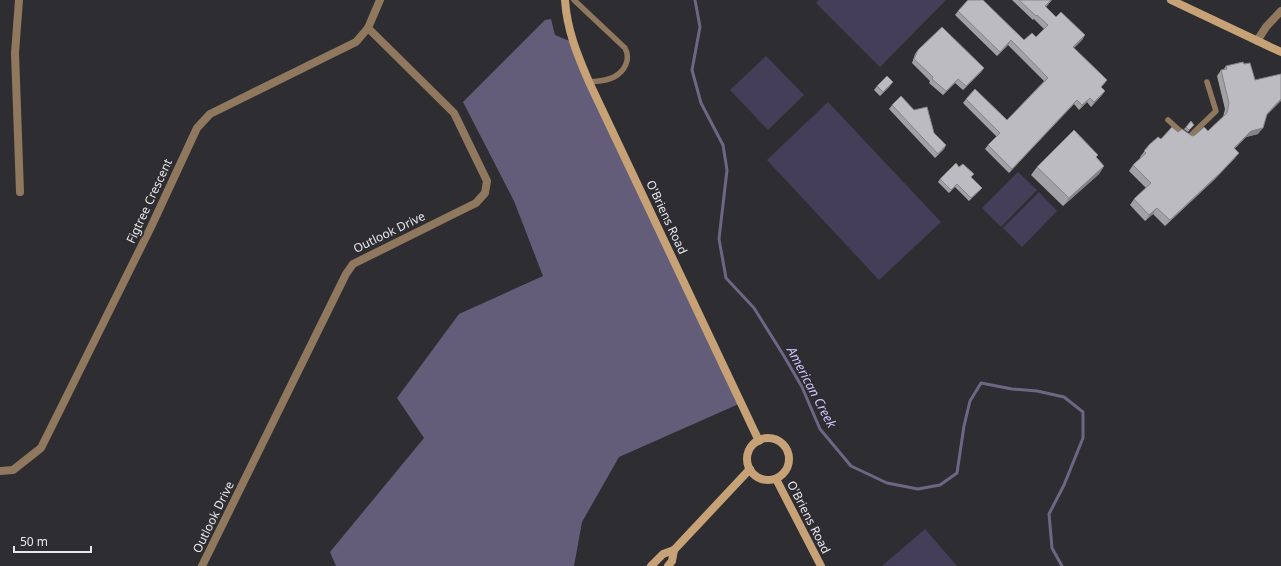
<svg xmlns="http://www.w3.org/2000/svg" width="1281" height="566" viewBox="0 0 1281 566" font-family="'Noto Sans',sans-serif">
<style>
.green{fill:#453e59}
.forest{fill:#645d7a}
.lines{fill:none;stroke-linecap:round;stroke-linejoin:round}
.stream{stroke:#6e6684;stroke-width:3}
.lane{stroke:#90785e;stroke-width:5.5}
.street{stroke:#90785e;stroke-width:8}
.secondary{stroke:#c7a277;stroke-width:8}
.wall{fill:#a2a1a6}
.shaded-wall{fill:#848387}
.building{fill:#bcbbc1;stroke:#848387}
.labels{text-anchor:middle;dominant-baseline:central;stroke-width:4;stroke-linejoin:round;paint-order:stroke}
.street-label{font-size:12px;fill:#e8e8eb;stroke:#2e2d32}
.water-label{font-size:13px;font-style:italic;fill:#cfc1f7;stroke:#2e2d32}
</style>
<rect width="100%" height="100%" fill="#2e2d32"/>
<g class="green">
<polygon points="819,0 946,0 880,67 816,3"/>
<polygon points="766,56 804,95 768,130 730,90"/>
<polygon points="828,102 941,222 879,280 767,160"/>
<polygon points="1018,172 1037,190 1001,227 982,208"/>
<polygon points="1039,192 1057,211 1022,247 1003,228"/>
<polygon points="925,529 957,566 882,566"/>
</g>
<polygon class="forest" points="551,19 555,35 572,42 741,403 619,457 582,522 574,566 336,566 330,552 424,438 397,398 459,314 543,276 514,201 463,102 545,20"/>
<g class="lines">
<polyline class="stream" points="695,0 700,27 692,70 701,103 723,145 727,170 719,239 726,278 754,308 784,356 802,387 820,429 851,466 887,483 918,489 940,485 957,473 964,426 970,401 981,383 1012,389 1037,391 1064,397 1083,412 1083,438 1064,485 1049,514 1052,548 1062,566"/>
<g class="lane">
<path d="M574,0L625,48C631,59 625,71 614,77C607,81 597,81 589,82"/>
<polyline points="1168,120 1188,138 1216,111 1207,82"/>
</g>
<g class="street">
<polyline points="19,0 15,53 20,192"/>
<polyline points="1257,41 1266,27 1281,11"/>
<polyline points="0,471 13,470 41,448 151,227 197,128 210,114 356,42 368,28 380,0"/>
<polyline points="202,566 346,274 353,264 476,203 485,193 487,181 454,113 368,28"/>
</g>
<g class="secondary">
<path d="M565,0C567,30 577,54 589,82L759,441"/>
<polyline points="1171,0 1281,52"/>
<circle cx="768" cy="459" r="21"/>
<polyline points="776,479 821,566"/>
<polyline points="651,566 663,554 674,550 750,469"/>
<polyline points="668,566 672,561 674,550"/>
</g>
</g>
<g class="wall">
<polygon points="1012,0 1052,0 1046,7 1056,17 1085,35 1082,40 1074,48 1107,80 1101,87 1105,91 1102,95 1091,107 1087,102 1079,110 1074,104 1009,173 985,149 988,145 997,137 963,103 966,99 1007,120 1044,81 1008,45 997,56 955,15 958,11 1024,40 1036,37 1044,29 1034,19 1033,20"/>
<polygon points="918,50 984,68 981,72 963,90 955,83 943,95 929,83 930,81 912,63 915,54"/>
<polygon points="1226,66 1266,116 1258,134 1246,137 1235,148 1235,158 1215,179 1165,226 1153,214 1145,221 1130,205 1134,199 1146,188 1129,171 1133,165 1141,158 1140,157 1150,144 1178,132 1192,136 1208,131 1223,117 1225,109 1217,76 1221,70 1223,70"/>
<polygon points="877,86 890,86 880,96 874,90"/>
<polygon points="892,105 934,133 946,145 944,149 935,158 889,109"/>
<polygon points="1194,125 1188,132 1184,129 1186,127"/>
<polygon points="1096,157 1104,166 1099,174 1063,206 1031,175 1037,167"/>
<polygon points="971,177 982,188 969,201 955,187 949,193 938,182 940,179"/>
</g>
<g class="shaded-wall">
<polygon points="1085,35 1082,40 1070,51 1073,47"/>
<polygon points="1011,40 1008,45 997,56 1000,52"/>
<polygon points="984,68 981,72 963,90 966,86"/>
<polygon points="958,79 955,83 943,95 946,91"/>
<polygon points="893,82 890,86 880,96 883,92"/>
<polygon points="1105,91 1102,95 1091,107 1094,102"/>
<polygon points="1090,98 1087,102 1079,110 1082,105"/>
<polygon points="1281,99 1281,101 1262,120 1267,114"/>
<polygon points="1077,100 1074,104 1009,173 1012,169"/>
<polygon points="1263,128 1258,134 1246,137 1230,154 1234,148 1251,131"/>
<polygon points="946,145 944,149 935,158 938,154"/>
<polygon points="1239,153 1235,158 1215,179 1165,226 1170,220"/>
<polygon points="1104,166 1099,174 1063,206 1069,198"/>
<polygon points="1157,208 1153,214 1145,221 1149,215"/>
</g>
<g class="building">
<polygon points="968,0 983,0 1024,40 1032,33 1036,37 1048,25 1037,15 1036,16 1019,0 1051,0 1045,6 1056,17 1061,12 1085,35 1073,47 1107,80 1101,87 1105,91 1094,102 1090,98 1082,105 1077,100 1012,169 988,145 1000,133 966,99 975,89 1007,120 1048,78 1011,40 1000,52 958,11"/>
<polygon points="942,27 984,68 966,86 958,79 946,91 932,79 933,77 914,59 918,50"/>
<polygon points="1243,62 1244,64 1250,63 1255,80 1281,74 1281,99 1267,114 1263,128 1251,131 1234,148 1239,153 1220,173 1170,220 1157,208 1149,215 1134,199 1151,183 1133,165 1146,153 1144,151 1150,144 1158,137 1161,139 1172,127 1178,132 1182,129 1192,136 1195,135 1204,127 1208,131 1227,113 1229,103 1221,70 1227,69 1226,66"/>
<polygon points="887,76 893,82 883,92 877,86"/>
<polygon points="901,96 914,110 927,107 934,133 946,145 938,154 892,105"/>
<polygon points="1191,121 1194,125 1189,130 1186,127"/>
<polygon points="1074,130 1098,155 1096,157 1104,166 1069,198 1037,167"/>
<polygon points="956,163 959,167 963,164 974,174 971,177 982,188 971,198 957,184 951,190 940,179"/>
</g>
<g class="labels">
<g class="street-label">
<text transform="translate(149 201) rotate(-65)">Figtree Crescent</text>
<text transform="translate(667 217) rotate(65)">O'Briens Road</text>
<text transform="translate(389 232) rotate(-26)">Outlook Drive</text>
<text transform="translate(213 517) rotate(-64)">Outlook Drive</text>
<text transform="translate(809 517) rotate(63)">O'Briens Road</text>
</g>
<g class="water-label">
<text transform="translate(812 387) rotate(62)">American Creek</text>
</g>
</g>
<path d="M14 546v6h77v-6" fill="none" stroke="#e8e8eb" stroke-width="2"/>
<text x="20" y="546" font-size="12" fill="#e8e8eb" stroke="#2e2d32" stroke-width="3" paint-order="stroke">50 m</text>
</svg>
